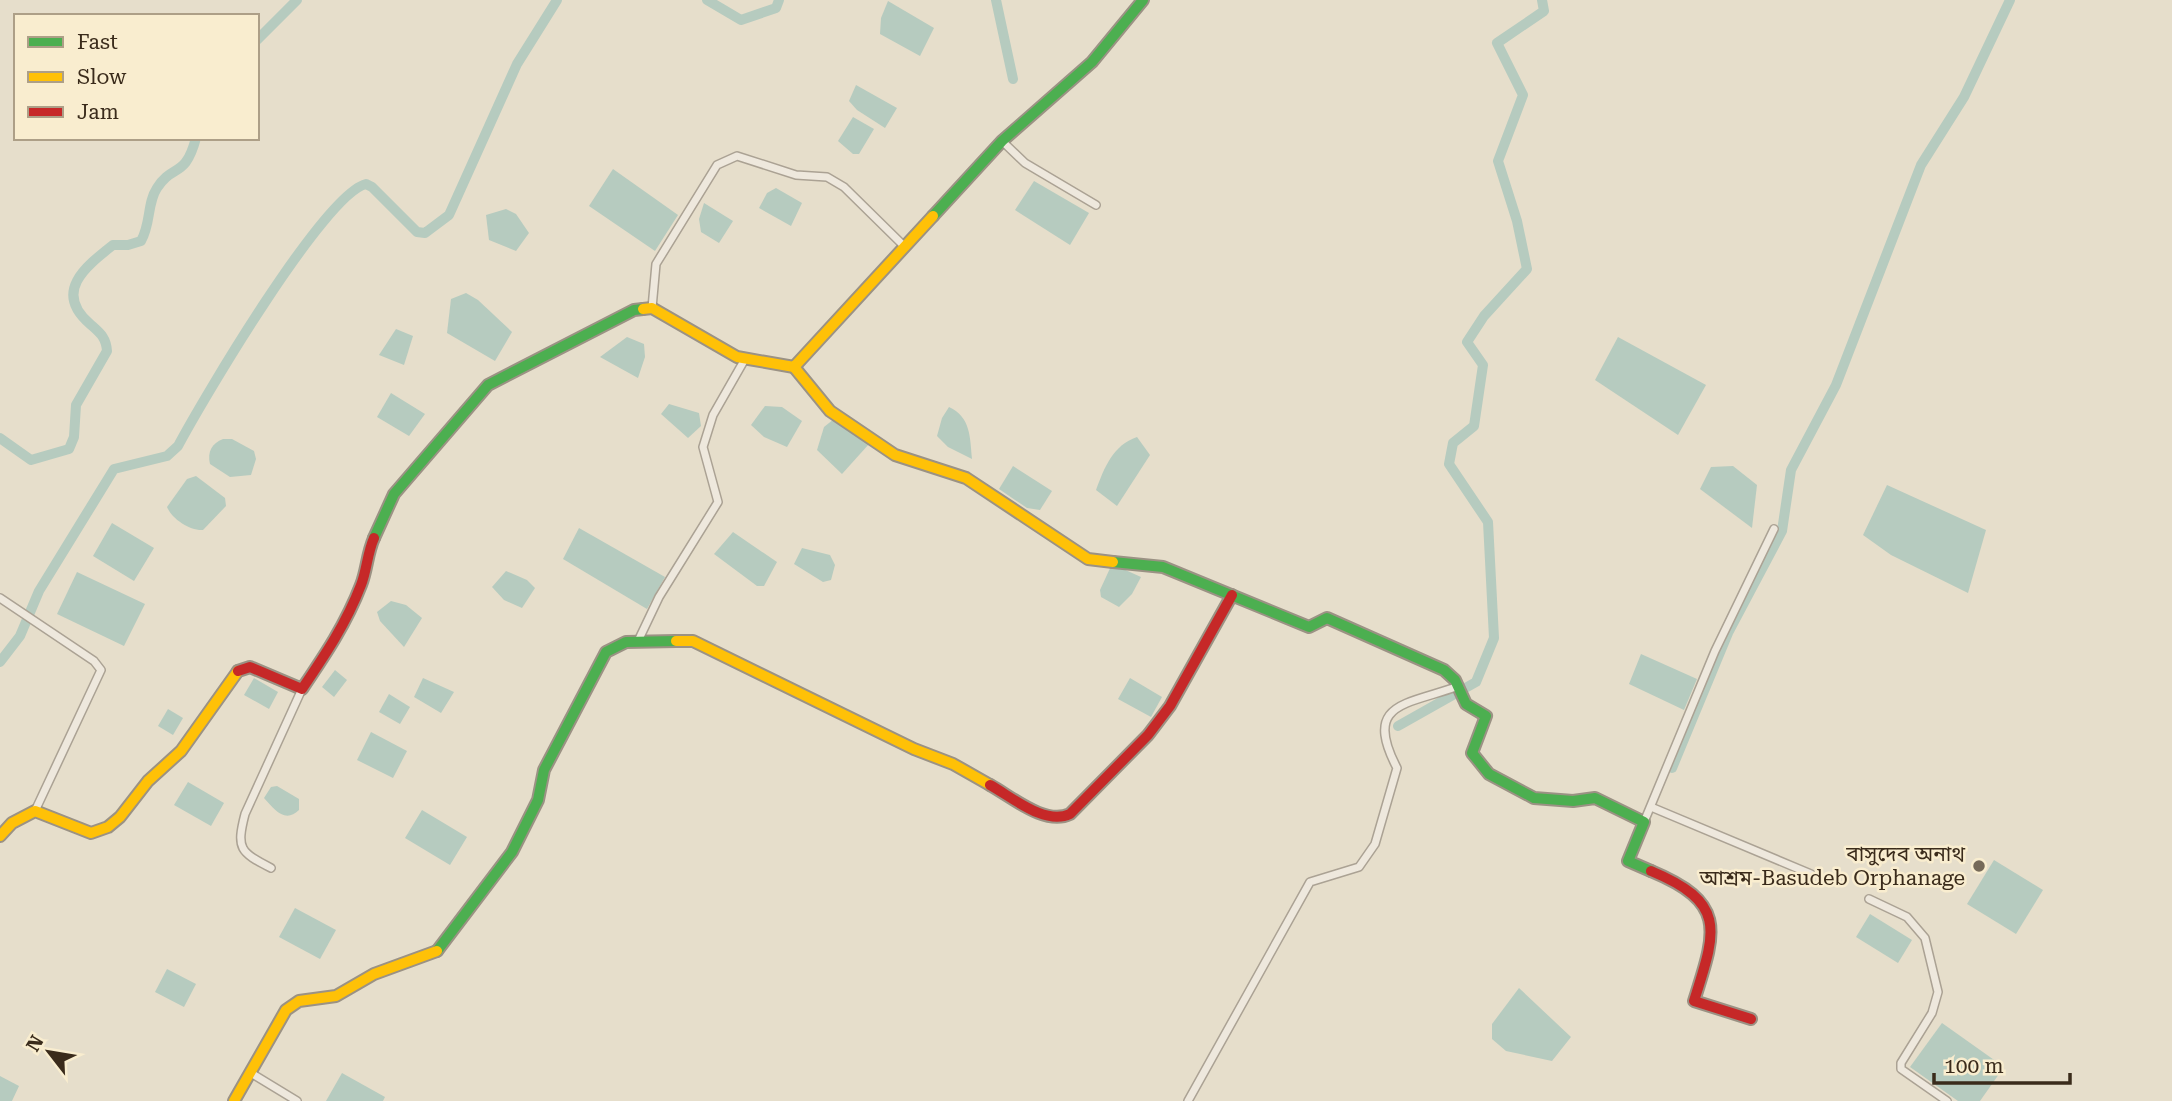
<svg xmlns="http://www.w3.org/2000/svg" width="2172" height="1101" viewBox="0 0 2172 1101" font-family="'Roboto Serif','Noto Sans Bengali',serif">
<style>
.water{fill:#b6cbbf}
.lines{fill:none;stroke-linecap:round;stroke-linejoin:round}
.canal{stroke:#b6cbbf;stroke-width:10}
.street-casing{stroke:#aba294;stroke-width:10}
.fast-casing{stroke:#9b9284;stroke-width:14}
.slow-casing{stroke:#9b9284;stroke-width:14}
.jam-casing{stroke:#9b9284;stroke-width:14}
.street{stroke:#eee8dd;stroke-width:7}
.fast{stroke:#4caf50;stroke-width:10}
.slow{stroke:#ffc107;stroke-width:10}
.jam{stroke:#c62828;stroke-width:10}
.poi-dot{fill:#766a59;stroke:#f9edcf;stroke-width:2.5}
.labels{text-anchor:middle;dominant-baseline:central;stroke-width:5;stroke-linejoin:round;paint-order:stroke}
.poi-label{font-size:21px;fill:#3a2b1b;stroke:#f9edcf;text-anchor:end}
</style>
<rect width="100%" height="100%" fill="#e6decb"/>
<g class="water">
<polygon points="888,1 934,28 920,56 880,34 881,18"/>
<polygon points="856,85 897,108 885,128 857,110 849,101"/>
<polygon points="853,117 874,129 859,154 853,154 838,141"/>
<polygon points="613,169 678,215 655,251 589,206"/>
<polygon points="1034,181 1089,213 1070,245 1015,210"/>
<polygon points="776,188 802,203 791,226 759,208 767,193"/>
<polygon points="704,203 733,221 719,243 701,232 699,219"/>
<polygon points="506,209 516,214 529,233 516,251 489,240 486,215"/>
<polygon points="466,293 478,300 512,332 495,361 447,333 451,299"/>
<polygon points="396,329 413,336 404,365 379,355"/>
<polygon points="627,337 644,344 645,357 638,378 600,357"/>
<polygon points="1618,337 1706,385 1678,435 1595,380"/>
<polygon points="391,393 425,414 409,436 377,417"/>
<polygon points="669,404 699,413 701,426 688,438 661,414"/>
<polygon points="765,406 782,407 802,421 787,447 764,437 751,425"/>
<path d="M949,407C971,417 970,438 972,459L948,447L937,436L942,418Z"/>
<polygon points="834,419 869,444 842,474 817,450 824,427"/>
<path d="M1137,437L1150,455L1117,506L1096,490C1104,468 1113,445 1137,437Z"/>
<path d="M223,439H232L254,451L256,459L251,475L230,477L210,464C207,452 212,443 223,439Z"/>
<polygon points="1013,466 1052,491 1040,510 1027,508 999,489"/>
<polygon points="1733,466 1757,485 1752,528 1700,489 1711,467"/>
<path d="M196,476L225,498L226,506L203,530C190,531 172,519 167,507L187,479Z"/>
<polygon points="1887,485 1986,530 1968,593 1891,555 1863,535"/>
<polygon points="112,523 154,548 134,581 93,556"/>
<polygon points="579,528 665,577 647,609 563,559"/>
<polygon points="733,532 777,562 764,586 757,586 714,554"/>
<polygon points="802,548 830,555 835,565 831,580 823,582 794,564"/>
<polygon points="1112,564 1141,577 1132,594 1119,607 1101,597 1100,590"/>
<polygon points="506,571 527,580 535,588 522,608 504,600 492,587"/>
<polygon points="77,572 145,604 124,646 57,614"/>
<polygon points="391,601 406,605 422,618 404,647 380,621 377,612"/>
<polygon points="1641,654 1697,679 1684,710 1629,684"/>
<polygon points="335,670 347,680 334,697 322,687"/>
<polygon points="254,678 278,692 269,709 244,695"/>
<polygon points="423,678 454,692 441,713 414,697"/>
<polygon points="1130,678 1162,697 1151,717 1118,699"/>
<polygon points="389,694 410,707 400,724 379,712"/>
<polygon points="168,709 183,718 173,735 158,726"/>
<polygon points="371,732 407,751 393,778 357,760"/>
<polygon points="188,782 224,803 211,826 174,805"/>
<path d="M277,786L299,799V810C285,824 274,809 264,798L271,787Z"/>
<polygon points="422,810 467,837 450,865 405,838"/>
<polygon points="1994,860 2043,890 2016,934 1967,904"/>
<polygon points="295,908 336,930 320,959 279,937"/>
<polygon points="1870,914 1912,940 1898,963 1856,937"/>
<polygon points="167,969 196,984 184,1007 155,992"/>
<polygon points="1519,988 1571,1037 1552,1061 1506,1051 1492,1039 1492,1024"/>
<polygon points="1942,1023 2004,1067 1980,1101 1958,1101 1910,1067"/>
<polygon points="342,1073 385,1097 383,1101 326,1101"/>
<polygon points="0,1076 19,1086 12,1101 0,1101"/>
</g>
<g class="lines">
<g class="canal">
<polyline points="707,0 741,20 776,8 779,0"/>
<polyline points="996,0 1013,79"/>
<polyline points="257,40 297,0"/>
<path d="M0,438L31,460L69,449L74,437L76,405L107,351C106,337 100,333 90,324C53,292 85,267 113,245H128L141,241C151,224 147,203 157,188C173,163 185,179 196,138"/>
<path d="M0,662L20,636L39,591L114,469L167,456L178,446C202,401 324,194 366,184L372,187L417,232L425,233L449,215L517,64L557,0"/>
<polyline points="1398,726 1476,682 1494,638 1488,522 1449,464 1453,443 1474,426 1483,365 1467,342 1484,316 1527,269 1517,221 1498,161 1523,95 1497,43 1544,11 1542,0"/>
<polyline points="1672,768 1728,633 1782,531 1791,470 1836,385 1921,165 1964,97 2010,0"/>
</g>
<g class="street-casing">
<g id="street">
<polyline points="1002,141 1025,163 1096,205"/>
<polyline points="652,308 656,264 717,165 737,156 796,175 827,177 844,187 905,247"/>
<polyline points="0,598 94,661 101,670 35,811"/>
<polyline points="639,639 659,597 718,502 703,447 713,415 745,359"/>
<polyline points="1651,807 1811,874"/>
<polyline points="1644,822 1715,651 1774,529"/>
<path d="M271,868C240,852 236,849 245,814L302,689"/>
<polyline points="1869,899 1907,917 1925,938 1938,992 1932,1013 1901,1063 1901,1069 1947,1101"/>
<polyline points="251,1073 297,1101"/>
<path d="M1188,1101L1310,882L1359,867L1375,844L1397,768C1363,703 1405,705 1456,687"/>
</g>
</g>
<g class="fast-casing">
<g id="fast">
<polyline points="933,216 1002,141 1092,62 1143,0"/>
<polyline points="374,538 394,494 488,385 634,310 643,309"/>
<polyline points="1113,562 1163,567 1309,627 1327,618 1444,670 1455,680 1466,704 1486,716 1472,753 1489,774 1534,798 1573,801 1595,798 1644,822 1628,861 1651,871"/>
<polyline points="437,951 512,852 538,800 544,770 606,652 626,642 676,641"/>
</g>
</g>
<g class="slow-casing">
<g id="slow">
<polyline points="643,309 652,308 737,357 794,367 933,216"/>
<polyline points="794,367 830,411 895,455 966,478 1088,559 1113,562"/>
<polyline points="676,641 693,641 914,749 953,764 990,785"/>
<polyline points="0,836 12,823 35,811 91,833 108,827 120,817 148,781 181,751 238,671"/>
<polyline points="234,1101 286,1010 299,1001 336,996 374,974 437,951"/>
</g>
</g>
<g class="jam-casing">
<g id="jam">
<path d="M238,671L250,667L302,689C325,655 346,624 361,585C367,570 367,554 374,538"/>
<path d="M990,785C1012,797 1045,826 1070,814L1148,735L1170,706L1232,595"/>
<path d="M1651,871C1728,903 1716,931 1694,1001L1751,1019"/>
</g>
</g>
<use href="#street" class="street"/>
<use href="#fast" class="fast"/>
<use href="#slow" class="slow"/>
<use href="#jam" class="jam"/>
</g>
<circle class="poi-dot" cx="1979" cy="866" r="7"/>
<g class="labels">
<g class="poi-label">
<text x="1965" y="854">বাসুদেব অনাথ<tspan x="1965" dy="24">আশ্রম-Basudeb Orphanage</tspan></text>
</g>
</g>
<rect x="14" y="14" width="245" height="126" fill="#f9edcf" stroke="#ad9f87" stroke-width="2"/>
<rect x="28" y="37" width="35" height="10" fill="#4caf50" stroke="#ad9f87" stroke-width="2"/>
<text x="77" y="49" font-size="21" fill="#3a2b1b">Fast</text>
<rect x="28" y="72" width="35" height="10" fill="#ffc107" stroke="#ad9f87" stroke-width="2"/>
<text x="77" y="84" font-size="21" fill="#3a2b1b">Slow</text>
<rect x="28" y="107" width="35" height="10" fill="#c62828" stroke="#ad9f87" stroke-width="2"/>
<text x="77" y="119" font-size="21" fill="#3a2b1b">Jam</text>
<g transform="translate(49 1052) rotate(301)" stroke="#f9edcf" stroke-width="5" paint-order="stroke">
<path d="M0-5L12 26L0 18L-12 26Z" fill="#3a2b1b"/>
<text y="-10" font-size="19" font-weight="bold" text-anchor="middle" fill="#3a2b1b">N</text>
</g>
<path d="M1934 1073v10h136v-10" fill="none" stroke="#3a2b1b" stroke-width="3.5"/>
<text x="1944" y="1073" font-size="21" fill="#3a2b1b" stroke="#f9edcf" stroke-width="5" paint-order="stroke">100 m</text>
</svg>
